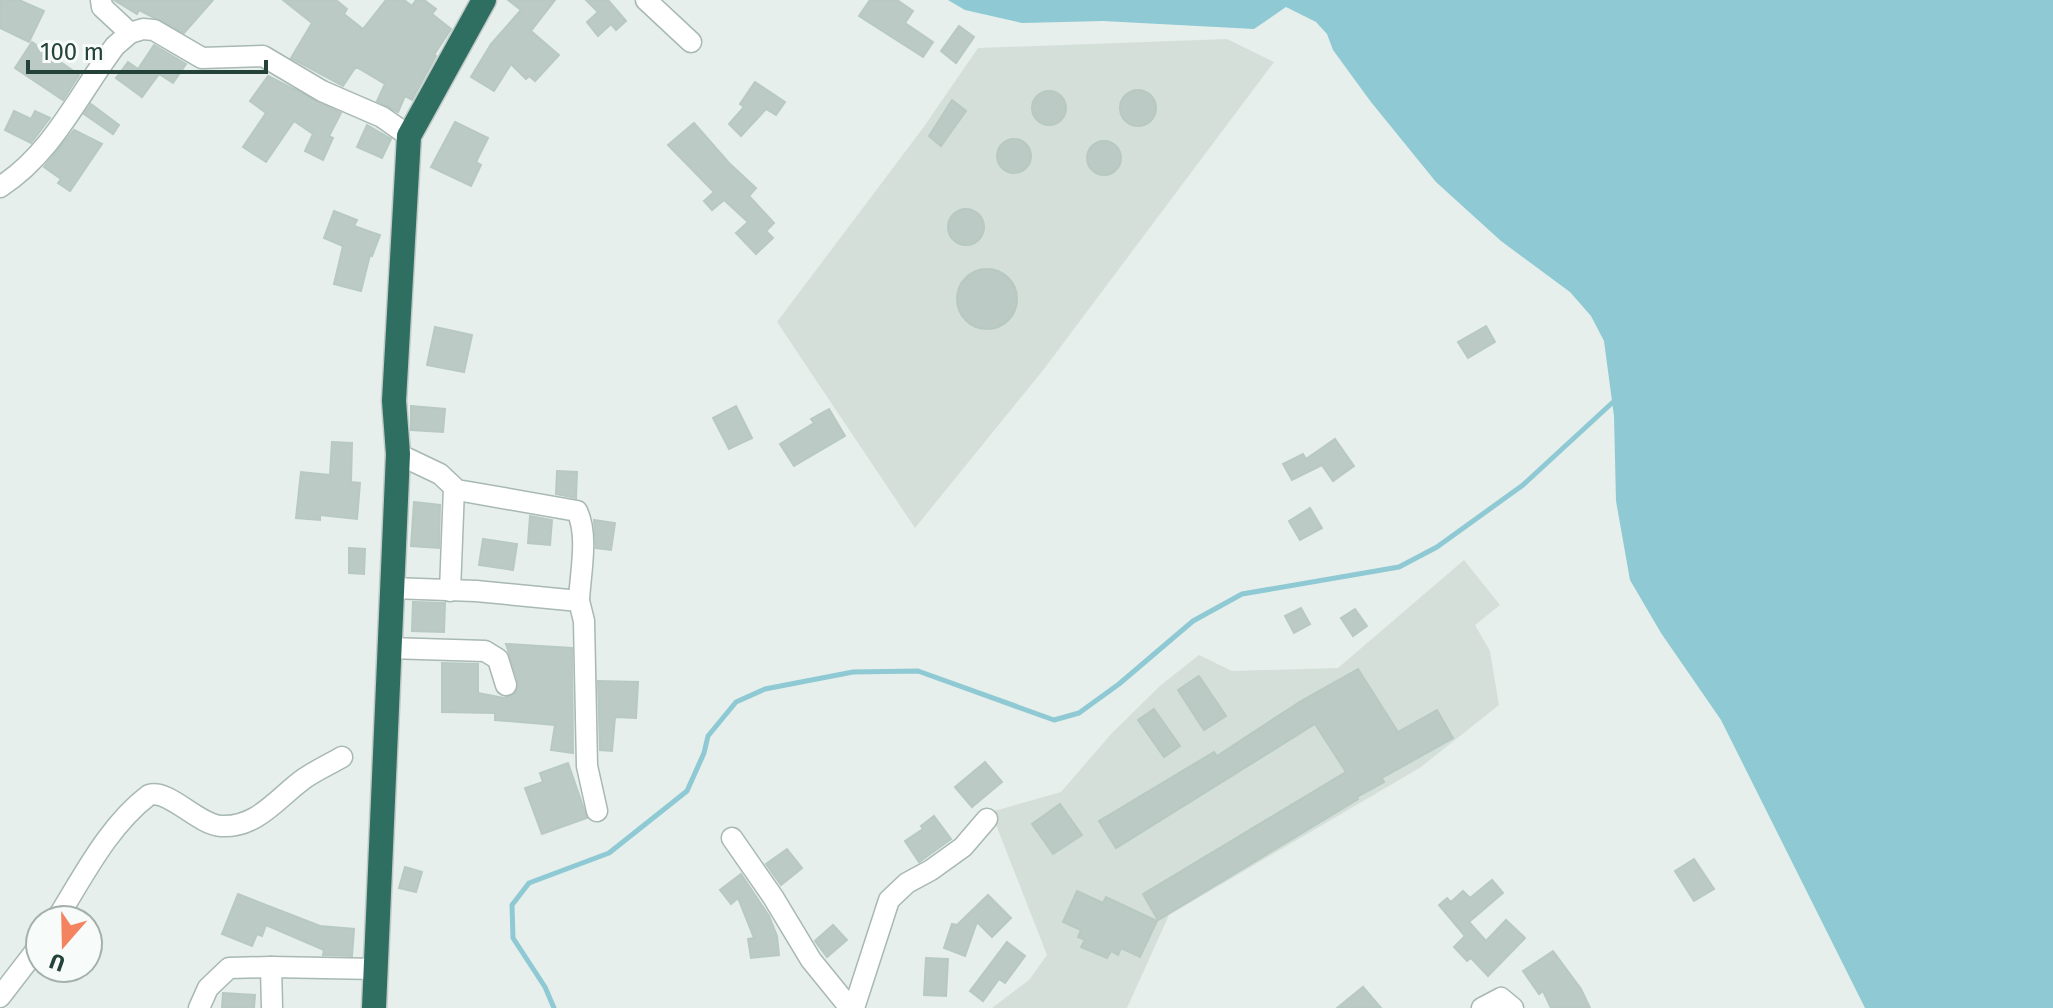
<svg xmlns="http://www.w3.org/2000/svg" width="2053" height="1008" viewBox="0 0 2053 1008" font-family="'Fira Sans',sans-serif">
<style>
.built{fill:#d4dfda}
.water{fill:#8ec9d4}
.lines{fill:none;stroke-linecap:round;stroke-linejoin:round}
.stream{stroke:#8ec9d4;stroke-width:5}
.building{fill:#bbcac4;stroke:#b8c9c2;stroke-width:2}
.minor-casing{stroke:#a8b8b2;stroke-width:23}
.highway-casing{stroke:#c2cac8;stroke-width:27}
.minor{stroke:#fff;stroke-width:20}
.highway{stroke:#2f6f62;stroke-width:24}
</style>
<rect width="100%" height="100%" fill="#e6efeb"/>
<g class="built">
<polygon points="1227,39 1274,62 1044,369 915,528 777,322 923,128 978,48"/>
<polygon points="1464,560 1500,605 1475,625 1490,651 1499,705 1421,767 1169,915 1127,1008 992,1008 1029,980 1047,955 991,812 1061,792 1112,733 1161,685 1199,655 1232,671 1338,668"/>
</g>
<polygon class="water" points="948,0 2053,0 2053,1008 1865,1008 1721,720 1661,633 1630,580 1616,501 1614,416 1604,341 1591,316 1570,292 1501,241 1436,182 1371,102 1333,50 1327,34 1316,22 1286,7 1254,29 1103,21 1022,23 965,10"/>
<g class="lines">
<polyline class="stream" points="554,1008 545,987 513,938 512,905 529,883 609,853 687,791 704,753 708,736 736,702 765,689 853,672 918,671 1054,720 1079,713 1119,684 1193,621 1242,594 1399,567 1437,547 1523,485 1612,403"/>
</g>
<g class="building">
<polygon points="0,0 19,0 44,11 29,42 0,28"/>
<polygon points="114,0 213,0 184,33 139,10 137,14"/>
<polygon points="283,0 336,0 347,9 344,14 363,29 386,0 404,0 412,6 416,0 424,0 436,9 432,14 451,29 434,55 436,56 412,100 405,96 398,112 377,101 385,84 358,68 355,68 343,86 291,58 312,23"/>
<polygon points="508,0 555,0 531,31 559,55 535,81 529,76 526,79 511,64 494,91 471,77 491,44 521,10"/>
<polygon points="586,0 608,0 626,21 616,30 611,24 598,36 587,22 598,12"/>
<polygon points="870,0 897,0 913,11 905,23 933,42 923,57 859,16"/>
<polygon points="959,26 974,37 956,63 941,51"/>
<polygon points="32,42 79,75 63,100 15,68"/>
<polygon points="154,45 186,64 173,83 159,74 142,97 116,78 128,62 138,69"/>
<polygon points="268,76 341,113 329,136 333,138 323,160 305,151 313,134 294,121 266,162 243,147 266,113 250,101"/>
<polygon points="755,82 785,102 776,115 766,109 741,136 729,124 744,107 740,104"/>
<circle cx="1138" cy="108" r="18"/>
<circle cx="1049" cy="108" r="17"/>
<polygon points="952,100 966,111 941,146 929,136"/>
<polygon points="91,104 119,125 113,134 84,114"/>
<polygon points="14,111 31,119 35,111 50,118 31,143 5,130"/>
<polygon points="455,122 488,138 476,162 481,165 471,186 431,167"/>
<polygon points="694,123 729,163 756,188 749,196 774,223 766,231 773,238 756,254 736,233 748,222 724,200 712,210 704,201 714,192 668,145"/>
<polygon points="367,125 391,139 382,158 357,147"/>
<polygon points="74,130 102,144 70,191 58,183 61,179 44,167"/>
<circle cx="1014" cy="156" r="17"/>
<circle cx="1104" cy="158" r="17"/>
<circle cx="966" cy="227" r="18"/>
<polygon points="334,211 357,220 354,226 380,235 372,256 370,255 361,291 334,284 343,246 324,238"/>
<circle cx="987" cy="299" r="30"/>
<polygon points="1486,326 1495,342 1468,358 1458,342"/>
<polygon points="435,327 472,335 464,372 427,365"/>
<polygon points="411,406 445,409 443,432 411,430"/>
<polygon points="736,406 752,438 729,449 713,418"/>
<polygon points="829,409 845,436 794,466 780,444 814,423 811,419"/>
<polygon points="1335,439 1354,466 1333,481 1322,465 1292,480 1283,464 1303,454 1306,459"/>
<polygon points="332,442 352,443 351,482 360,483 357,519 320,515 320,520 296,518 301,472 330,475"/>
<polygon points="557,471 577,472 576,498 556,494"/>
<polygon points="414,502 440,505 439,548 411,546"/>
<polygon points="1310,508 1322,528 1300,540 1289,521"/>
<polygon points="530,516 552,520 550,545 528,543"/>
<polygon points="594,520 615,523 611,550 596,548"/>
<polygon points="483,539 517,544 513,570 479,565"/>
<polygon points="349,548 365,549 364,574 349,573"/>
<polygon points="413,602 445,603 444,632 412,631"/>
<polygon points="1301,608 1310,624 1294,633 1285,616"/>
<polygon points="1355,609 1367,626 1353,636 1341,618"/>
<polygon points="506,644 572,648 573,753 551,750 555,725 495,720 495,713 442,712 442,663 478,664 478,693 504,698 516,693 518,681"/>
<polygon points="1358,669 1398,732 1437,710 1453,738 1382,778 1384,782 1357,797 1358,799 1158,920 1143,894 1346,772 1315,724 1116,848 1099,821 1214,752 1217,756 1301,701"/>
<polygon points="1199,676 1226,716 1204,730 1178,690"/>
<polygon points="598,681 638,682 636,718 615,717 612,751 600,750"/>
<polygon points="1154,709 1180,746 1164,757 1138,720"/>
<polygon points="985,762 1002,782 972,807 955,787"/>
<polygon points="568,763 587,818 542,834 525,788 543,782 540,773"/>
<polygon points="1060,804 1082,835 1053,854 1032,824"/>
<polygon points="934,816 951,839 919,862 905,841 923,829 921,826"/>
<polygon points="787,849 802,868 781,885 766,864"/>
<polygon points="1694,859 1714,889 1694,901 1675,871"/>
<polygon points="405,867 422,872 416,892 399,888"/>
<polygon points="741,874 769,916 777,936 779,955 751,958 748,939 754,938 738,898 731,904 720,890"/>
<polygon points="1492,880 1503,893 1469,922 1486,941 1506,920 1525,938 1488,976 1471,958 1467,961 1454,947 1465,936 1439,905 1447,898 1451,902 1463,891 1470,898"/>
<polygon points="1077,891 1103,903 1106,897 1157,921 1140,957 1121,948 1118,955 1111,951 1107,958 1081,947 1085,940 1078,937 1081,930 1063,922"/>
<polygon points="238,894 320,926 354,929 352,956 323,955 324,950 266,925 262,936 257,934 252,946 222,934"/>
<polygon points="988,895 1011,918 992,937 977,922 965,956 944,948 952,924 957,925"/>
<polygon points="833,925 847,940 827,957 815,941"/>
<polygon points="1007,942 1025,956 1005,983 999,979 983,1001 970,991"/>
<polygon points="1553,951 1581,989 1590,1008 1551,1008 1543,991 1539,994 1523,971"/>
<polygon points="926,958 948,959 946,996 924,995"/>
<polygon points="1363,987 1381,1008 1337,1008"/>
<polygon points="223,993 255,995 254,1008 222,1008"/>
</g>
<g class="lines">
<g class="minor-casing">
<g id="minor">
<polyline points="101,0 102,7 130,33"/>
<polyline points="646,0 691,42"/>
<path d="M0,187C53,153 78,95 115,46L130,33L143,29L154,30L202,58L263,56L322,91L382,117L409,136"/>
<path d="M398,454L440,474L457,490L577,511C589,536 580,574 579,601"/>
<polyline points="392,588 476,591 579,601 584,621 587,766 597,811"/>
<polyline points="450,591 454,488"/>
<polyline points="389,648 485,651 498,659 506,685"/>
<polyline points="732,838 773,897 811,960 850,1008"/>
<path d="M56,920C83,877 108,826 149,795C169,789 197,824 221,826C258,828 278,797 305,778C317,770 330,764 342,757"/>
<polyline points="271,967 272,1008"/>
<polyline points="0,997 40,945"/>
<polyline points="199,1008 208,988 229,968 271,967 376,969"/>
<polyline points="854,1008 889,900 907,883 931,870 963,847 987,819"/>
<polyline points="1482,1008 1501,998 1513,1008"/>
</g>
</g>
<g class="highway-casing">
<polyline id="highway" points="374,1008 398,454 394,401 409,136 484,0"/>
</g>
<use href="#minor" class="minor"/>
<use href="#highway" class="highway"/>
</g>
<g transform="translate(64 944) rotate(200)"><circle r="38" fill="#f7fbf9" stroke="#a3b1ad" stroke-width="2"/>
<path d="M0-6L14 30L0 20L-14 30Z" fill="#f4845f"/>
<text y="-12" font-size="22" font-weight="bold" text-anchor="middle" fill="#24423a">U</text>
</g>
<path d="M28 60v12h238v-12" fill="none" stroke="#24423a" stroke-width="4"/>
<text x="40" y="60" font-size="24" fill="#24423a" stroke="#f7fbf9" stroke-width="6" paint-order="stroke">100 m</text>
</svg>
